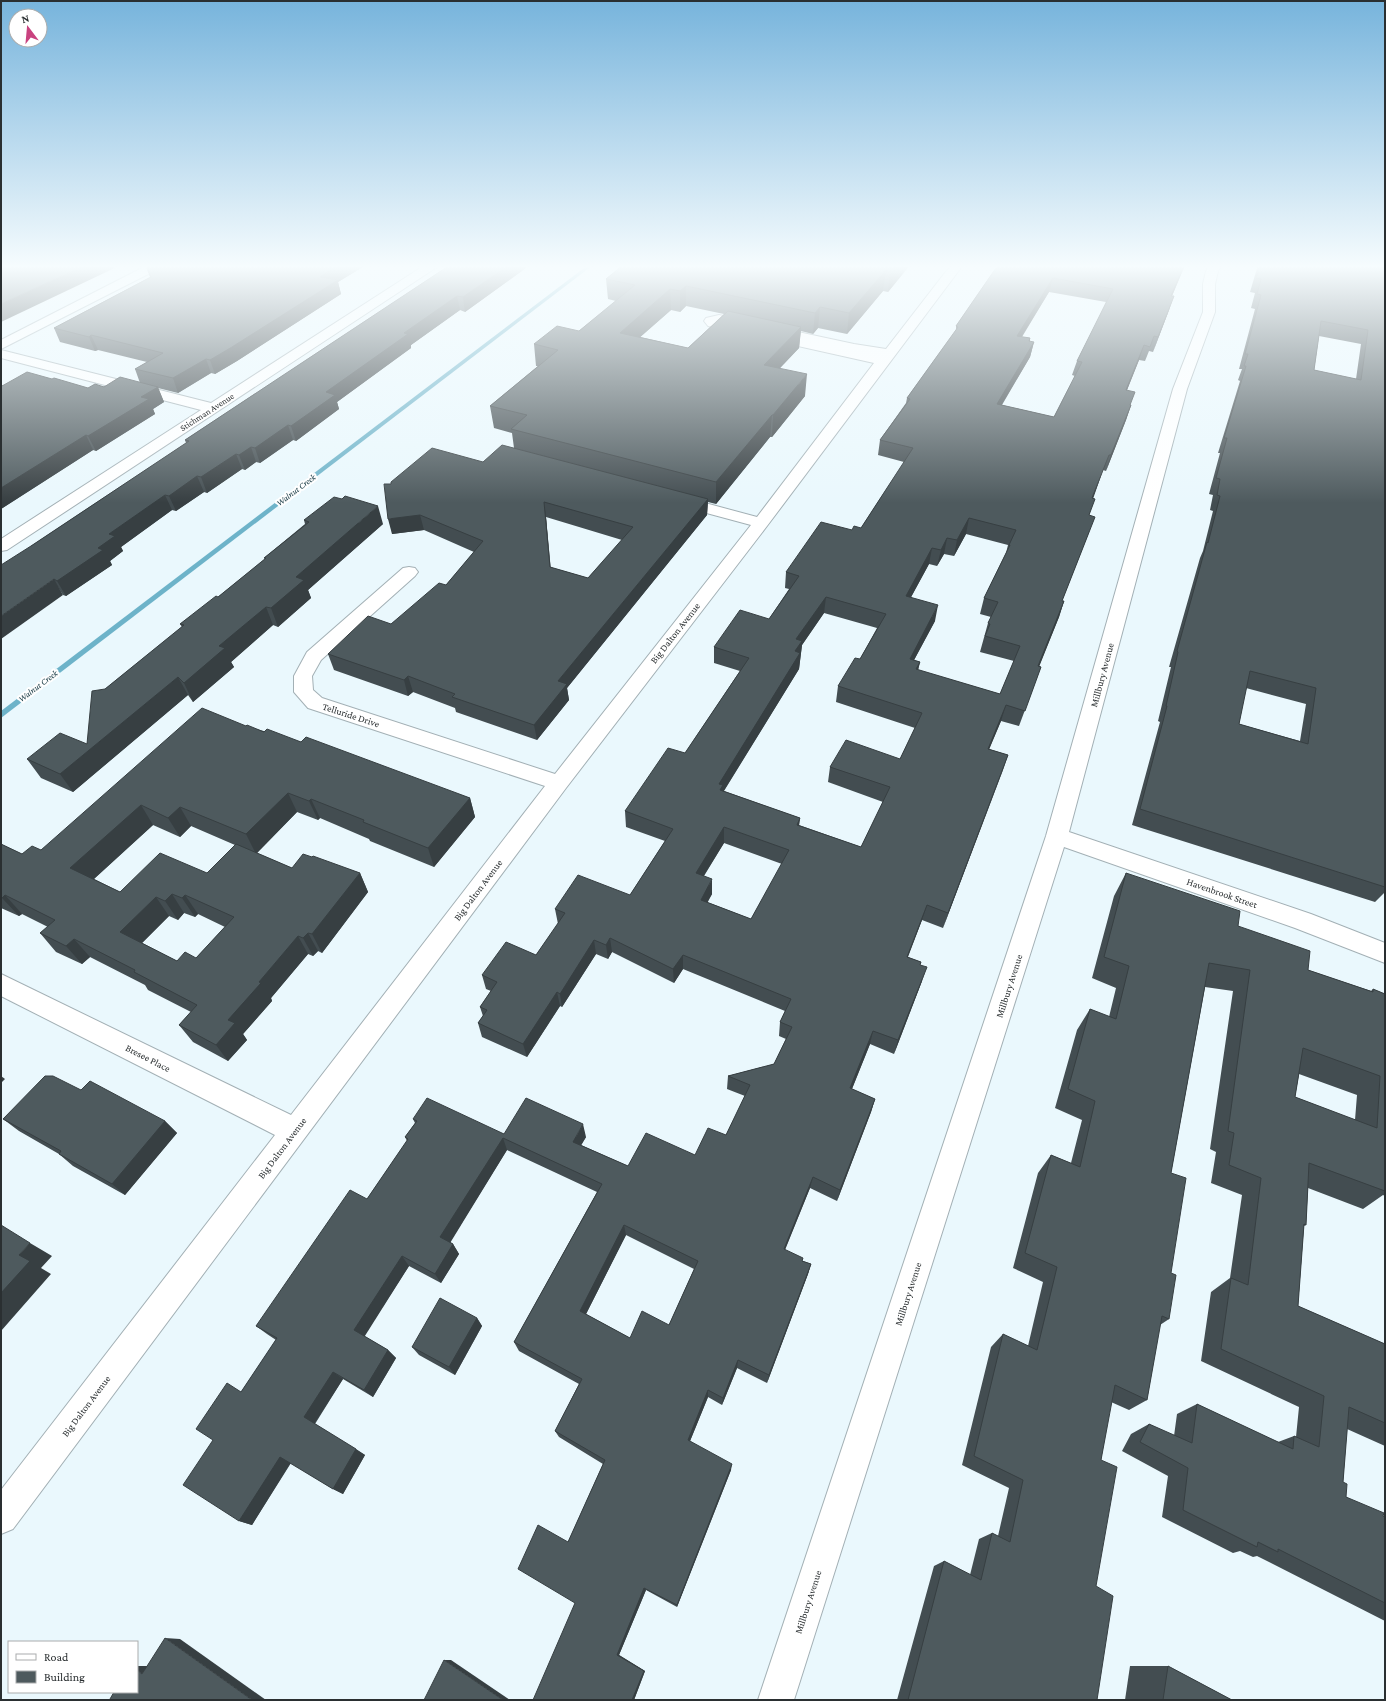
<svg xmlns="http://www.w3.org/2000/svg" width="1386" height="1701" viewBox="0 0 1386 1701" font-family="'Crimson Pro',serif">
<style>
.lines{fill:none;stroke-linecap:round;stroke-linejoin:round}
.stream{fill:#6db3c9;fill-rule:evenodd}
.minor-casing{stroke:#a3b0b5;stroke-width:2}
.tertiary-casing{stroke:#a3b0b5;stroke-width:2}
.minor{fill:#fff;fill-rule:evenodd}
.tertiary{fill:#fff;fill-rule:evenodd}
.wall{fill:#434d51;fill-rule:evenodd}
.shaded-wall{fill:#373f42}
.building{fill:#4e5a5e;stroke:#373f42;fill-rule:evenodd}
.labels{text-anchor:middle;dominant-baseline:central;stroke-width:4;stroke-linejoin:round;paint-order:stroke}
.far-street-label{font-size:9px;fill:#2a2f31;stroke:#fff}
.far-water-label{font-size:9px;font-style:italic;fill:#173943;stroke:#fff}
.street-label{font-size:10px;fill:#2a2f31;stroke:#fff}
</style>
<rect width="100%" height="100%" fill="#eaf8fd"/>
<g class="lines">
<polygon class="stream" points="588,265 593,265 1,718 1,711"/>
<g class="minor-casing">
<g id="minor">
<polygon points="425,265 440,265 7,550 1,551 1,539 201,410 1,358 1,350 211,403"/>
<polygon points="951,265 963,265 767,526 566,788 13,1529 1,1534 1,1490 275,1135 1,996 1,974 291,1115 545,786 308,708 294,692 294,676 307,652 403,568 409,567 415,568 418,572 415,576 321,660 312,676 313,690 322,698 555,774 751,525 673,504 671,501 673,498 679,496 757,517 874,363 708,326 704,321 706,318 719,315 854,344 886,349"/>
<polygon points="1210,265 1222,265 1218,271 1215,284 1215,312 1187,389 1069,832 1311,914 1385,943 1385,963 1295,928 1064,847 794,1700 758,1700 1046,836 1173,389 1203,312 1203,284 1206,271"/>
</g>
</g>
<g class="tertiary-casing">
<polygon id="tertiary" points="148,265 164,265 162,267 1,349 1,340"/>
</g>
<use href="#minor" class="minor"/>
<use href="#tertiary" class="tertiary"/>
</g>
<g class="wall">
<polygon points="145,265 366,265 338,282 341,294 237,361 215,374 211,373 178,393 158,388 164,402 153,409 155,414 96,451 93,450 1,509 1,385 88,388 140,383 135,369 147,362 98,350 95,351 60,342 54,328 150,277"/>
<polygon points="450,265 530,265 465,312 460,310 411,345 411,348 337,402 339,409 296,441 293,440 260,463 256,462 245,470 242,469 207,493 204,492 176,511 172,510 121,547 123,551 110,561 112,565 66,596 63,595 31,546 186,443 185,440"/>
<path d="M623,265H910L888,292L883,291L847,334L818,328L813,334L801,331L799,348L780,368L805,396L772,437H770L716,504L708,502L707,515L567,688L569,700L537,740L456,712L455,708L413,692L408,696L334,670L328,654L391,624L446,585L474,552L424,530L392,534L391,484L483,462L514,448L512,433L494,428L490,406L538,366H536L534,344L579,331L616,301L608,299L606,279ZM686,306L724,314L688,348L640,337L671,310L680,312ZM546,517L622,540L588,578L550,567Z"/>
<path d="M998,265H1185L1172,296L1169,310L1153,352L1149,351L1145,361L1139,360L1127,390L1130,405H1131L1126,420L1106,471L1103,470L1093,499L1089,515V532L1062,601H1064L1059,617L1039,666L1041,667L1019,726L1001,721L989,749L1008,755L943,928L922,920L908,957L921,962L920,965L922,981L894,1054L870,1044L852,1089L875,1099L871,1112L837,1201L810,1188L785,1250L803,1261L811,1264L808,1274L767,1383L737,1368L722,1405L708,1397L690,1441L731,1470L677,1607L646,1590L619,1655L645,1671L634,1700L575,1603L568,1542L603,1464L559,1437L555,1431L579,1384L519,1351L514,1342L597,1192L507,1150L450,1242L453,1244L459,1254L441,1283L409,1266L364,1336L388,1350L396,1358L373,1397L343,1379L315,1424L365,1455L343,1494L333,1489L291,1463L252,1525L239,1521L213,1440L241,1392L276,1340L267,1334L256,1326L367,1199L407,1141L405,1137L415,1123L413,1119L504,1134L586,1137L581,1145L628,1166L695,1155L726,1135L745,1096L727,1089L728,1076L774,1064L786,1039L779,1036L780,1022L785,1011L683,969L674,983L612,952L608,959L596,954L562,1007L560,1006L527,1057L482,1037L478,1023L483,1016L480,1007L491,991L486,989L482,975L536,955L558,924L555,909L630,895L665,841L626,827L625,811L685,753L740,671L714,663V647L769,619L789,589L785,588L786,572L852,530L861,528L904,462L878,455L880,440L906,403L907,398L956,330V326ZM1049,292L1106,302L1077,361L1072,375L1075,376L1054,417L1002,405L1030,357L1034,342H1030V338L1022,337ZM966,534L1008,545L1006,553L984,598L980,614L991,617L988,623L980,652L1014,661L1000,694L918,670L920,662L914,660L935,621L911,597L929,564L937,566L944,554L954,556ZM824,613L877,628L860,659L838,686L836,702L915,728L900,759L830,767L828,782L883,802L861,847L799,825L800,818L724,791L799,669L802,645ZM724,843L782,864L751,919L707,902L712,894L704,876ZM626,1235L694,1269L669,1325L630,1338L586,1314Z"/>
<path d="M1258,265H1385V892L1375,902L1132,825L1160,722L1158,721L1171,667H1169L1200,558L1203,551L1213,511L1210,510L1213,495L1209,494L1220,453H1218L1240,381L1238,380L1242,369H1239L1255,309L1251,308L1255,293L1250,292ZM1319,336L1361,344L1356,379L1314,370ZM1246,688L1306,704L1300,741L1239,724Z"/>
<polygon points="304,520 383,524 308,590 311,598 278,627 273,625 231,662 234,667 193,702 188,695 73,792 41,778 27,759 87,744 105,689 182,627 180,624 218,597 265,559 264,558 305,524"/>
<path d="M246,726L301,742L470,798L475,817L434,867L370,841L369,839L320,818L318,820L297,812L257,853L292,868L312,857L360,873L368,892L322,953L318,951L313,956L308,954L271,998L272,1001L243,1034L247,1040L228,1061L193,1042L179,1025L191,1012L148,990L145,985L90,957L82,964L56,952L40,933L48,927L22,914L19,916L1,908V844L22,854L41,850ZM153,825L180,837L191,826L235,845L207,873L120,892L94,879ZM184,913L195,917L198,914L225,927L196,958L177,961L142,943L169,916L178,920Z"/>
<path d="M1126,873L1238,926L1308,970L1371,991L1373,989L1385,994V1196L1383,1195L1363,1209L1308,1188L1306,1225L1304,1226L1298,1306L1385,1344V1446L1347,1429L1343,1482L1346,1497L1385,1517V1621L1257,1556L1253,1557L1240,1551L1233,1553L1162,1517L1168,1476L1122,1451L1131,1434L1149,1424L1174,1436L1177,1414L1197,1404L1278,1442L1294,1436L1296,1437L1299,1407L1201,1361L1211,1292L1230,1278L1242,1195L1211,1183L1216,1152L1210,1149L1233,991L1205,987L1171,1173V1273L1169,1319L1160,1325L1147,1400L1129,1410L1111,1402L1101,1460L1096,1586L1097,1700H897L934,1566L944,1561L970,1575L979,1539L992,1533L998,1536L1009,1488L962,1465L991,1347L1003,1334L1028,1346L1043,1282L1013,1268L1038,1173L1051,1155L1071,1163L1082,1120L1055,1108L1077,1030L1090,1009L1109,1017L1116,988L1092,978L1114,896ZM1299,1074L1357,1095L1355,1120L1295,1097Z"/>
<polygon points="81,1090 165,1121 177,1133 125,1195 73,1166 59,1154 19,1131 3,1119"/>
<polygon points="477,1318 482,1326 455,1375 419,1355 412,1347"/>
<polygon points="1130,1666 1168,1666 1232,1700 1125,1700"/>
</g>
<g class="shaded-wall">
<polygon points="86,265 121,265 1,322 1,304"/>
<polygon points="339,265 366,265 338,282 341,294 237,361 215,374 210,360 320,277"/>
<polygon points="509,265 530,265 465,312 463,297"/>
<polygon points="896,265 910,265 888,292 890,271"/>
<polygon points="1184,265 1185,265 1166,310 1171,296"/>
<polygon points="886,270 883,291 847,334 849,313"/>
<polygon points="1053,278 1049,292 1013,350 1017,336"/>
<polygon points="686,286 686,306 680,312 680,291"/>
<polygon points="670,289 671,310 621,354 620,333"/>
<polygon points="457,296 460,310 411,345 411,348 337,402 339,409 296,441 291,426 326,392 404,333"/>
<polygon points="1174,296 1169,310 1153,352 1158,337"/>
<polygon points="820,307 818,328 813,334 815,313"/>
<polygon points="801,327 799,348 763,386 764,365"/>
<polygon points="91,335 98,350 95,351 89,337"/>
<polygon points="1034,342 1030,357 993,419 997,404"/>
<polygon points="1144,345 1139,360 1121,405 1126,390"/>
<polygon points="206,359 211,373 178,393 173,378"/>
<polygon points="807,374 805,396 772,437 773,415"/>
<polygon points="158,387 164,402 153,409 155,414 96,451 88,436 141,397"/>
<polygon points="1131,405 1126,420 1106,471 1111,455"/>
<polygon points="772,415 770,437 716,504 716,482"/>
<polygon points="288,425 293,440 260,463 255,448"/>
<polygon points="86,435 93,450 1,509 1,488"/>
<polygon points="251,447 256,462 245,470 239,455"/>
<polygon points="236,454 242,469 207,493 201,477"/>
<polygon points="1109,455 1103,470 1087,514 1092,498"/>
<polygon points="197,476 204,492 176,511 169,496"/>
<polygon points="165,495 172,510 121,547 123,551 110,561 112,565 66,596 57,581 98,548 109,534"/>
<polygon points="708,499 707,515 567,688 569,700 537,740 534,725 558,681"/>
<polygon points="544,502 546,517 552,582 550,567"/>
<polygon points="378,506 383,524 308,590 311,598 278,627 271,608 296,577"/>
<polygon points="420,515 424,530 392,534 388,519"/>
<polygon points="969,518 966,534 954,556 957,540"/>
<polygon points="947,538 944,554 937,566 941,550"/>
<polygon points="932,548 929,564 903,612 906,596"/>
<polygon points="54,579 63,595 1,639 1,616"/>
<polygon points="826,597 824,613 802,645 799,669 723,792 723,801 719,784 796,639"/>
<polygon points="1064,601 1059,617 1033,682 1038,666"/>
<polygon points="938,605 935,621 906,675 910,659"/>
<polygon points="266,607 273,625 231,662 234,667 193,702 184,683 219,646"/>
<polygon points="920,662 916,678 916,669"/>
<polygon points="408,676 413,692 408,696 404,680"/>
<polygon points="178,677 188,695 73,792 60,774"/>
<polygon points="1006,705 1001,721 983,764 988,749"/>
<polygon points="1008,755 1003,770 943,928 948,913"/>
<polygon points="288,793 297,812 256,854 246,834"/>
<polygon points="470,798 475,817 434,867 428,848"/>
<polygon points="311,799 320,818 318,820 309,801"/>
<polygon points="141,805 153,825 85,887 70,868"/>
<polygon points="180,807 191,826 180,837 168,818"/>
<polygon points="800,818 798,833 797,825"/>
<polygon points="724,827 724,843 696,888 696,873"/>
<polygon points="360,873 368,892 322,953 312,934"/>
<polygon points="712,879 712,894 701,915 701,900"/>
<polygon points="172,894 184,913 178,920 165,901"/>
<polygon points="5,895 22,914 19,916 2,898"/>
<polygon points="185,895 198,914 195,917 182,898"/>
<polygon points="156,897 169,916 135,950 120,932"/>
<polygon points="927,905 922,920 902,971 907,957"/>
<polygon points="308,933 318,951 313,956 303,938"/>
<polygon points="298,936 308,954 271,998 272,1001 243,1034 247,1040 228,1061 216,1045 228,1020 259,982"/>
<polygon points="610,938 612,952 608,959 606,945"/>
<polygon points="74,939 90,957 82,964 66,946"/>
<polygon points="594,940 596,954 562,1007 560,994"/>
<polygon points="683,955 683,969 674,983 673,969"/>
<polygon points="927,967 922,981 894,1054 898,1040"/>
<polygon points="557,992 560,1006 527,1057 523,1044"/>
<polygon points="873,1031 870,1044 847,1101 850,1088"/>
<polygon points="1,1076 5,1079 1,1083"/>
<polygon points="875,1099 871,1112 837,1201 840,1190"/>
<polygon points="165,1121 177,1133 125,1195 112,1184"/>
<polygon points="583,1124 586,1137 576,1154 573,1142"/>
<polygon points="503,1138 507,1150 447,1248 440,1237"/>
<polygon points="813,1177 810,1188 781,1259 784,1249"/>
<polygon points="624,1225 626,1235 583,1320 580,1311"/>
<polygon points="30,1243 52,1256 41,1268 51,1274 1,1331 1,1293 19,1255"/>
<polygon points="453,1244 459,1254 441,1283 435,1274"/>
<polygon points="402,1256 409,1266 363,1339 354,1330"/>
<polygon points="811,1264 808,1274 767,1383 769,1375"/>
<polygon points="477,1318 482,1326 455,1375 449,1367"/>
<polygon points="388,1350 396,1358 373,1397 364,1390"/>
<polygon points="738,1360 737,1368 722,1405 723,1398"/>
<polygon points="333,1372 343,1379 314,1424 304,1417"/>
<polygon points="708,1390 708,1397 688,1446 688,1440"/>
<polygon points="356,1449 365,1455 343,1494 333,1489"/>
<polygon points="280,1457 291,1462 252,1525 239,1521"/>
<polygon points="732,1464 731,1470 677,1607 677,1605"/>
<polygon points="644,1588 646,1590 619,1655 645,1671 634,1700 632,1700 617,1655"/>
<polygon points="165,1638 180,1639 266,1700 252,1700"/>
<polygon points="444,1660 451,1660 510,1700 503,1700"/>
<polygon points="137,1666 148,1666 142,1674 137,1670"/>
</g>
<g class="building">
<polygon points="1,265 86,265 1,304"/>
<polygon points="146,265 339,265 320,277 338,280 232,347 210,360 206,359 173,378 135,369 163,353 91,335 89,337 54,328 151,277"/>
<polygon points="450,265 509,265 463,297 457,296 404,333 408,334 326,392 335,395 291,426 288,425 255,448 251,447 239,455 236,454 201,477 197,476 169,496 165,495 109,534 115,536 98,548 103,550 57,581 54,579 1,616 1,565 31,546 189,441 185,440"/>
<polygon points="623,265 896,265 890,271 886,270 849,313 820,307 815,313 686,286 680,291 670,289 620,333 688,348 728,311 801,327 764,365 807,374 773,415 772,415 716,482 511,429 527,415 490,406 558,350 534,344 557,326 579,331 635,285 606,279"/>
<path d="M998,265H1184L1171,296H1174L1158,337L1154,336L1150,347L1144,345L1126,390L1135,392L1130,405H1131L1111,455H1109L1092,498L1095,499L1089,515L1095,517L1062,601H1064L1038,666L1041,667L1025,711L1006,705L988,749L1008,755L948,913L927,905L907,957L921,962L920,965L927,967L898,1040L873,1031L850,1088L875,1099L840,1190L813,1177L784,1249L803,1258L802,1261L811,1264L769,1375L738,1360L723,1398L708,1390L688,1440L732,1464L677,1605L644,1588L617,1655L644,1671L632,1700H533L575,1603L518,1569L538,1525L568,1542L605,1460L555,1431L582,1379L514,1342L602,1184L503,1138L440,1237L453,1244L435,1274L402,1256L354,1330L388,1350L364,1390L333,1372L304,1417L356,1449L333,1489L280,1457L239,1521L183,1485L213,1440L196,1429L227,1383L241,1392L277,1338L256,1326L350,1190L367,1199L408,1139L405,1137L417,1121L413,1119L427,1098L504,1134L526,1098L583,1124L573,1142L628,1166L646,1133L695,1155L708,1128L726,1135L750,1085L728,1076L774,1064L792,1027L780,1022L791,999L683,955L673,969L610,938L606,945L594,940L560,994L557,992L523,1044L478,1023L487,1010L480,1007L497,982L482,975L506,942L536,955L565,913L555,909L578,875L630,895L673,829L625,811L668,748L685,753L749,658L714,647L740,610L769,619L799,576L786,572L821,522L852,530L854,526L861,528L913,448L880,440L910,399L907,398L958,327L956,326ZM1053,278L1113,289L1077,361L1082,362L1054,417L997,404L1034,342L1029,341L1030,338L1017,336ZM969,518L1016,530L1009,545H1010L984,598L998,602L988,623L990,624L985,636L1020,646L1000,694L916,669L920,662L910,659L938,605L906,596L932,548L941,550L947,538L957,540ZM826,597L886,614L860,659L855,658L838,686L922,713L900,759L846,740L830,767L890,787L861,847L797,825L800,818L720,790L723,785L719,784L800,653L795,651L802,641L796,639ZM724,827L789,850L751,919L701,900L712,879L696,873ZM624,1225L698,1261L669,1325L642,1311L630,1338L580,1311Z"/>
<path d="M1260,265H1385V887L1140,809L1167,706H1166L1178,652L1177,651L1207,542L1208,543L1220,496L1217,495L1220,479L1216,478L1227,438H1224L1246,366H1244L1248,354H1245L1261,295L1257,294L1261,279L1256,278ZM1321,321L1368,330L1361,380L1314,370ZM1250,671L1316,688L1308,744L1239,724Z"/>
<polygon points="27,372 52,379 54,378 88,388 95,384 104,387 120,377 158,387 141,397 149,399 88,436 86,435 1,488 1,385 2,386"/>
<path d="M502,445L708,499L558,681L567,684L534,725L452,697L455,694L408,676L404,680L328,654L368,616L391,624L439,583L446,585L483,541L420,515L388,519L384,484H391V482L432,448L483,462ZM544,502L633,527L588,578L550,567Z"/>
<polygon points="345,496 378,506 296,577 304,580 271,608 266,607 219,646 225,648 184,683 178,677 60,774 27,759 60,733 87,744 92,691 105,689 184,625 180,624 216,596 218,597 266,558 264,558 309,522 304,520 334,497 342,499"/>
<path d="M202,708L246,726L247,725L264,732L267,729L301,742L306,737L470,798L428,848L363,822L364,820L311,799L309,801L288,793L246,834L180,807L168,818L141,805L70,868L120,892L160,853L207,873L236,844L292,868L303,854L312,857L313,856L360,873L312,934L308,933L303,938L298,936L259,982L261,983L228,1020L235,1023L216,1045L179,1025L197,1005L134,972L135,970L74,939L66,946L40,933L55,920L5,895L2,898L1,897V844L22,854L32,846L41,850ZM172,894L182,898L185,895L234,917L196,958L185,952L177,961L120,932L156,897L165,901Z"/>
<path d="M1126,873L1240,911L1238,926L1310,951L1308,970L1373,992V989L1385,994V1191L1309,1163L1306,1225L1304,1224L1298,1306L1385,1344V1423L1349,1407L1343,1482L1347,1484L1346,1497L1384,1513L1383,1516L1385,1517V1603L1278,1549V1552L1258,1542L1257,1547L1183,1510L1188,1468L1140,1442L1149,1424L1192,1443L1197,1404L1293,1449L1294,1436L1319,1447L1324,1396L1221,1349L1231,1278L1248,1285L1261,1178L1229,1165L1234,1133L1228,1131L1250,970L1209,963L1171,1173L1186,1178L1171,1273L1176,1275L1169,1319L1162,1316L1147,1400L1115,1385L1101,1460L1117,1467L1096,1586L1113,1596L1097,1700H908L944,1561L981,1580L992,1533L1010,1542L1023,1480L974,1456L1003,1334L1037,1350L1057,1267L1025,1253L1051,1155L1080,1167L1095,1101L1068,1089L1090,1009L1116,1019L1129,966L1104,957ZM1303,1048L1380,1076L1377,1128L1295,1097Z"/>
<polygon points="45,1076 53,1076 81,1090 90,1081 165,1121 112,1184 59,1154 61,1151 3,1119"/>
<polygon points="1,1225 30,1243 19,1255 30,1261 1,1293"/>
<polygon points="440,1298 477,1318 449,1367 412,1347"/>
<polygon points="165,1638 252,1700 110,1700 110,1699 114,1692 137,1692 137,1670 142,1674"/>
<polygon points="444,1660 503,1700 424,1700"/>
<polygon points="1168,1666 1232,1700 1163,1700"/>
</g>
<linearGradient id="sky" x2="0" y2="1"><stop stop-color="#77b4dc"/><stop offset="0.53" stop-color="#f6fcfe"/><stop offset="1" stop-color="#f6fcfe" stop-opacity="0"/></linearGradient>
<rect width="1386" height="503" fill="url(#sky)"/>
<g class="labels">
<g class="far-street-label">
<text transform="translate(207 412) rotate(-33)">Stichman Avenue</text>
</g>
<g class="far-water-label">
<text transform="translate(296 490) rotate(-37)">Walnut Creek</text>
<text transform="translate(38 686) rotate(-37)">Walnut Creek</text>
</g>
<g class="street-label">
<text transform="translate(675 633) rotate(-52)">Big Dalton Avenue</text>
<text transform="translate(1102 675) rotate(-75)">Millbury Avenue</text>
<text transform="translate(351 715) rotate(18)">Telluride Drive</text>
<text transform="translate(478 890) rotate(-53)">Big Dalton Avenue</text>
<text transform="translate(1222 893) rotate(19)">Havenbrook Street</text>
<text transform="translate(1009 986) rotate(-72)">Millbury Avenue</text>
<text transform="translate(148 1058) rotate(27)">Bresee Place</text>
<text transform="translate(282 1148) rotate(-53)">Big Dalton Avenue</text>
<text transform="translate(908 1294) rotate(-72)">Millbury Avenue</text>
<text transform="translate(86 1406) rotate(-53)">Big Dalton Avenue</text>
<text transform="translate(808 1602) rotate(-72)">Millbury Avenue</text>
</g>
</g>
<rect width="1386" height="1701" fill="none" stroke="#2a2f31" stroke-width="4"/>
<rect x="8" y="1641" width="130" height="52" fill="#ffffff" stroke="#aaacad"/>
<rect x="16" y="1654" width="20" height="6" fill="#ffffff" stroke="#aaacad"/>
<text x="44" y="1661" font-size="12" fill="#2a2f31">Road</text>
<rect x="16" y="1671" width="20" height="12" fill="#4e5a5e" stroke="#aaacad"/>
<text x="44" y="1681" font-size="12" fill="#2a2f31">Building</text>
<g transform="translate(28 28) rotate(344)"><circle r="19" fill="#ffffff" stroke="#aaacad"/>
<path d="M0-3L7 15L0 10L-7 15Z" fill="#c9427f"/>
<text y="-6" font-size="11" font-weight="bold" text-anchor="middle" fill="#2a2f31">N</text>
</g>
</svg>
